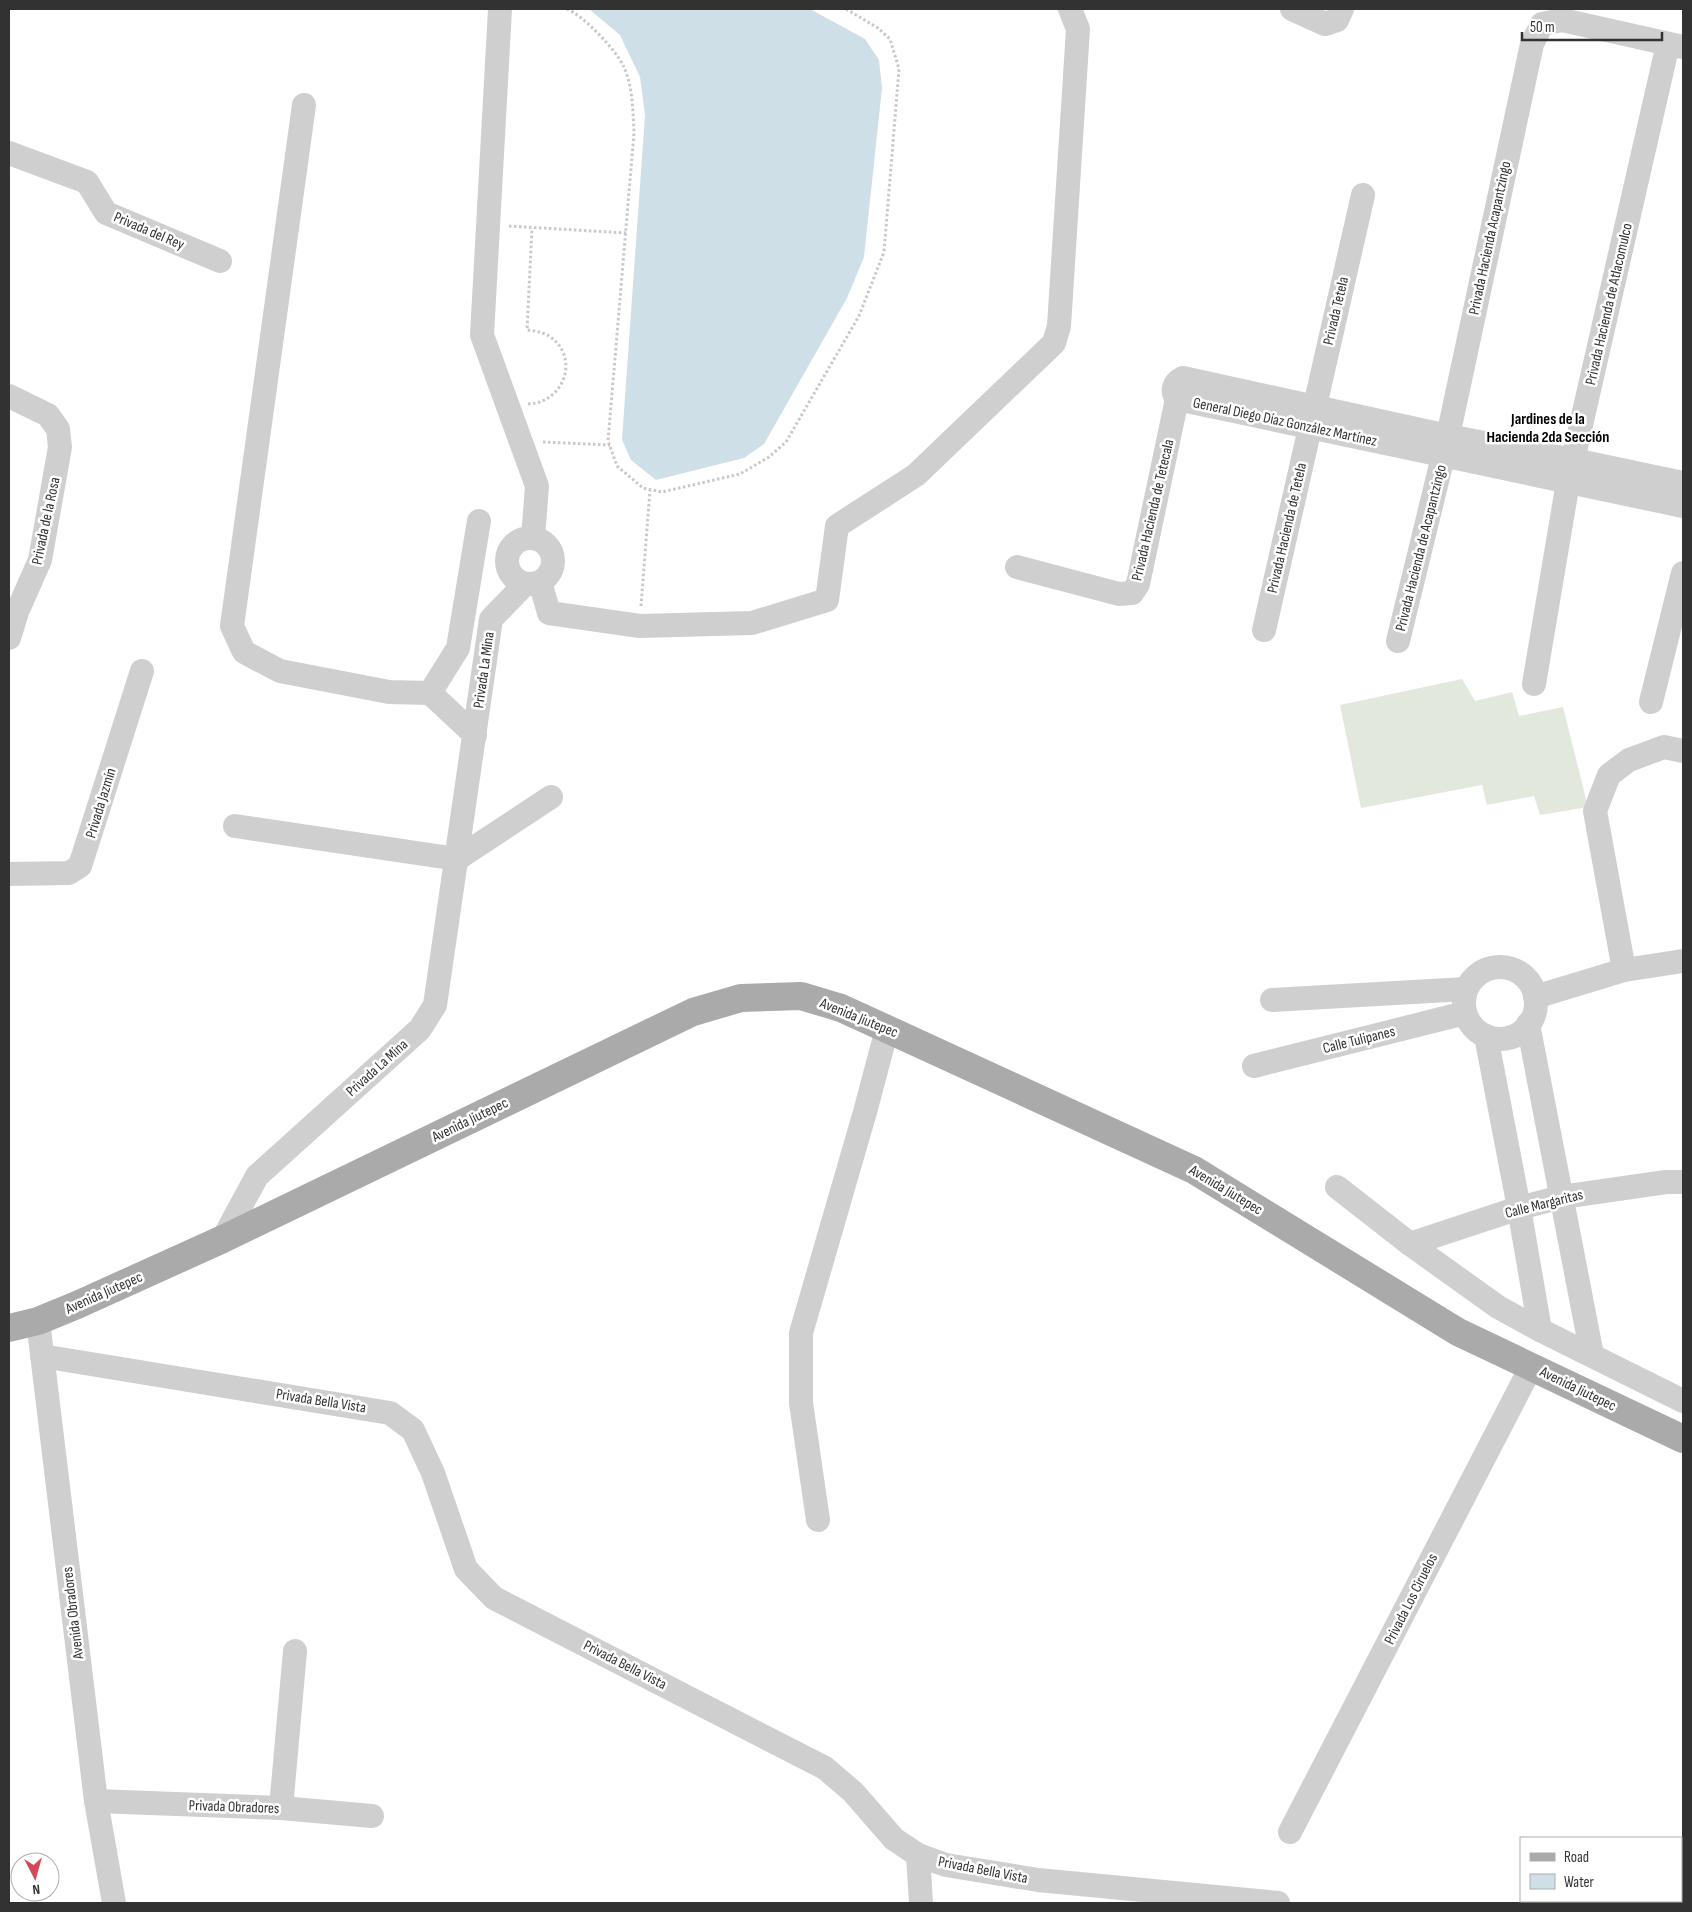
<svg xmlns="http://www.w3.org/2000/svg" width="1692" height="1912" viewBox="0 0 1692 1912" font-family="'Sofia Sans Condensed',sans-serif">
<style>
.garden{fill:#e2e8dc}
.water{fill:#cedfe8}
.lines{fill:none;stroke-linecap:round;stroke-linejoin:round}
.path{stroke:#c9c9c9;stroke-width:3;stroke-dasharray:2.5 2.5;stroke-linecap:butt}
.minor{stroke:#cfcfcf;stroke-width:24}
.major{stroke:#aaa;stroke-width:28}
.labels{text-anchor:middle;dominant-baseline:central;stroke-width:5;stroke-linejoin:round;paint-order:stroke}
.street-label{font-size:15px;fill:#323232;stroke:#fff}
.neighbourhood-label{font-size:16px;font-weight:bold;fill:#000;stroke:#fff}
</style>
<rect width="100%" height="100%" fill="#fff"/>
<polygon class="garden" points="1462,679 1475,701 1512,692 1519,716 1563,707 1588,807 1540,815 1534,796 1487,805 1482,785 1361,808 1340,705"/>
<polygon class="water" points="589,9 810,9 865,39 879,60 882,88 864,257 847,298 764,444 744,458 656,480 631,460 622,440 645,115 640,77 620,35"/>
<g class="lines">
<g class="path">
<path d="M567,9C584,16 616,50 624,67C633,88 633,112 634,133L608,441L617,466L643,488L662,492L740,474L769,457L786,442L859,316L884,252L899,69L890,39L878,28L846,9"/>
<polyline points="509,226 626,233"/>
<path d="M528,404C564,403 581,357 549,336C542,332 535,331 527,330L532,228"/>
<polyline points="543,442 610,445"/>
<polyline points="641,606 650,490"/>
</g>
<g class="minor">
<polyline points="500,9 482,335 537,486 533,538"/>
<polyline points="1292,9 1325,24 1337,20 1342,9"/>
<polyline points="304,105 232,626 244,652 280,671 389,692 430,693 475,735"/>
<polyline points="9,153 87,182 106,213 220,261"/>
<polyline points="9,396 48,415 58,429 60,447 40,560 17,612 9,638"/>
<path d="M1683,483L1574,460L1448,436L1183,378C1173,383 1171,391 1177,399L1683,506"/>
<circle cx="530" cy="561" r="23"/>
<polyline points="1017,567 1119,594 1132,593 1138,584 1177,399"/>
<polyline points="540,582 549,613 640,626 752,623 827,600 837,526 916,475 1054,343 1059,326 1078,29 1070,9"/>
<polyline points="1264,630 1363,195"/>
<polyline points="1398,641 1448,436 1532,44 1542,24 1562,20 1683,47"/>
<polyline points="1534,684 1568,482 1668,44"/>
<polyline points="430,693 458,648 479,521"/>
<polyline points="1651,702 1683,573"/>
<polyline points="235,826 457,859 551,797"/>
<polyline points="9,874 69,873 80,866 142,671"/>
<circle cx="1500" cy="1003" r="36"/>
<polyline points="1624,970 1595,811 1609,775 1629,760 1664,747 1683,751"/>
<polyline points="1535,997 1624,970 1683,961"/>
<polyline points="1272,1000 1466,989"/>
<polyline points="1528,1024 1592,1355"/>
<polyline points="1486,1036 1519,1208 1540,1330"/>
<polyline points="1254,1066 1465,1013"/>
<polyline points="1337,1187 1410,1244 1498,1307 1540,1330 1683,1401"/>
<polyline points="223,1239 257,1176 420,1029 435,1005 491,619 525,584"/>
<polyline points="1410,1244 1519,1208 1562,1197 1666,1182 1683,1182"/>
<polyline points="38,1321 96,1801 114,1903"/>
<polyline points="42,1356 390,1413 413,1430 433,1473 466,1569 494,1598 825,1768 853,1792 894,1839 918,1855 946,1865 1038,1880 1278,1903"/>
<polyline points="818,1520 801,1403 801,1333 865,1112 887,1029"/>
<polyline points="96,1801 281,1808 372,1816"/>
<polyline points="281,1808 295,1651"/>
<polyline points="1290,1832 1531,1367"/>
<polyline points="918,1855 921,1903"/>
</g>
<polyline class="major" points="9,1328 38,1321 77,1305 223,1239 693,1012 741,998 801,996 841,1008 887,1029 1194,1170 1458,1332 1683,1439"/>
</g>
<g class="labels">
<g class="street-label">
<text transform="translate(149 231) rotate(23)">Privada del Rey</text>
<text transform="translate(1490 238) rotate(-78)">Privada Hacienda Acapantzingo</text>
<text transform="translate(1609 304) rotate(-77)">Privada Hacienda de Atlacomulco</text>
<text transform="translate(1336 311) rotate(-77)">Privada Tetela</text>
<text transform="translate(1285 422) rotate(12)">General Diego Díaz González Martínez</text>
<text transform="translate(1153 510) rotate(-77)">Privada Hacienda de Tetecala</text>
<text transform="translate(46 521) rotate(-78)">Privada de la Rosa</text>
<text transform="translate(1287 528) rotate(-77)">Privada Hacienda de Tetela</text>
<text transform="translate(1421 548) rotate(-76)">Privada Hacienda de Acapantzingo</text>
<text transform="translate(484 670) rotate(-82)">Privada La Mina</text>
<text transform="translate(101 803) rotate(-73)">Privada Jazmín</text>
<text transform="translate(859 1018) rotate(22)">Avenida Jiutepec</text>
<text transform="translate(1359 1040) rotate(-14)">Calle Tulipanes</text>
<text transform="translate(377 1068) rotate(-42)">Privada La Mina</text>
<text transform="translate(470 1120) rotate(-26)">Avenida Jiutepec</text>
<text transform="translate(1226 1190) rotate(31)">Avenida Jiutepec</text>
<text transform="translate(1544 1204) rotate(-14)">Calle Margaritas</text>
<text transform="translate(104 1293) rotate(-24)">Avenida Jiutepec</text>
<text transform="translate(1578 1389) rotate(26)">Avenida Jiutepec</text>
<text transform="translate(321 1401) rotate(9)">Privada Bella Vista</text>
<text transform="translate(1411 1599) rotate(-63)">Privada Los Ciruelos</text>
<text transform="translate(73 1613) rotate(-97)">Avenida Obradores</text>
<text transform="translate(625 1665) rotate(27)">Privada Bella Vista</text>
<text transform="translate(234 1807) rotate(2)">Privada Obradores</text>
<text transform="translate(983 1870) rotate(11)">Privada Bella Vista</text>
</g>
<g class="neighbourhood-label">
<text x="1548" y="419">Jardines de la<tspan x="1548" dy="18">Hacienda 2da Sección</tspan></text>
</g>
</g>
<rect width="1692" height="1912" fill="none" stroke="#323232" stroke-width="20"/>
<rect x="1520" y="1837" width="162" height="65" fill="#ffffff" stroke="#adadad"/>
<rect x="1530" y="1853" width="25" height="8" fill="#aaaaaa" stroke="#adadad"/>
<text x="1564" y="1862" font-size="15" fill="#323232">Road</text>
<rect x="1530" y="1874" width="25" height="15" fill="#cedfe8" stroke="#adadad"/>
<text x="1564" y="1887" font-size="15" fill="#323232">Water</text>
<g transform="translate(35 1877) rotate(174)"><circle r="24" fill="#ffffff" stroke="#adadad"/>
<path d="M0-4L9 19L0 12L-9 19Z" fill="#d44959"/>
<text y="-8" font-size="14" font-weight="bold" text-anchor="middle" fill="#323232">N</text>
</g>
<path d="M1522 32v8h140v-8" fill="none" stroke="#323232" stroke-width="2.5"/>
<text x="1530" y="32" font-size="15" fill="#323232" stroke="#ffffff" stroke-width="4" paint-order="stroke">50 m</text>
</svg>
